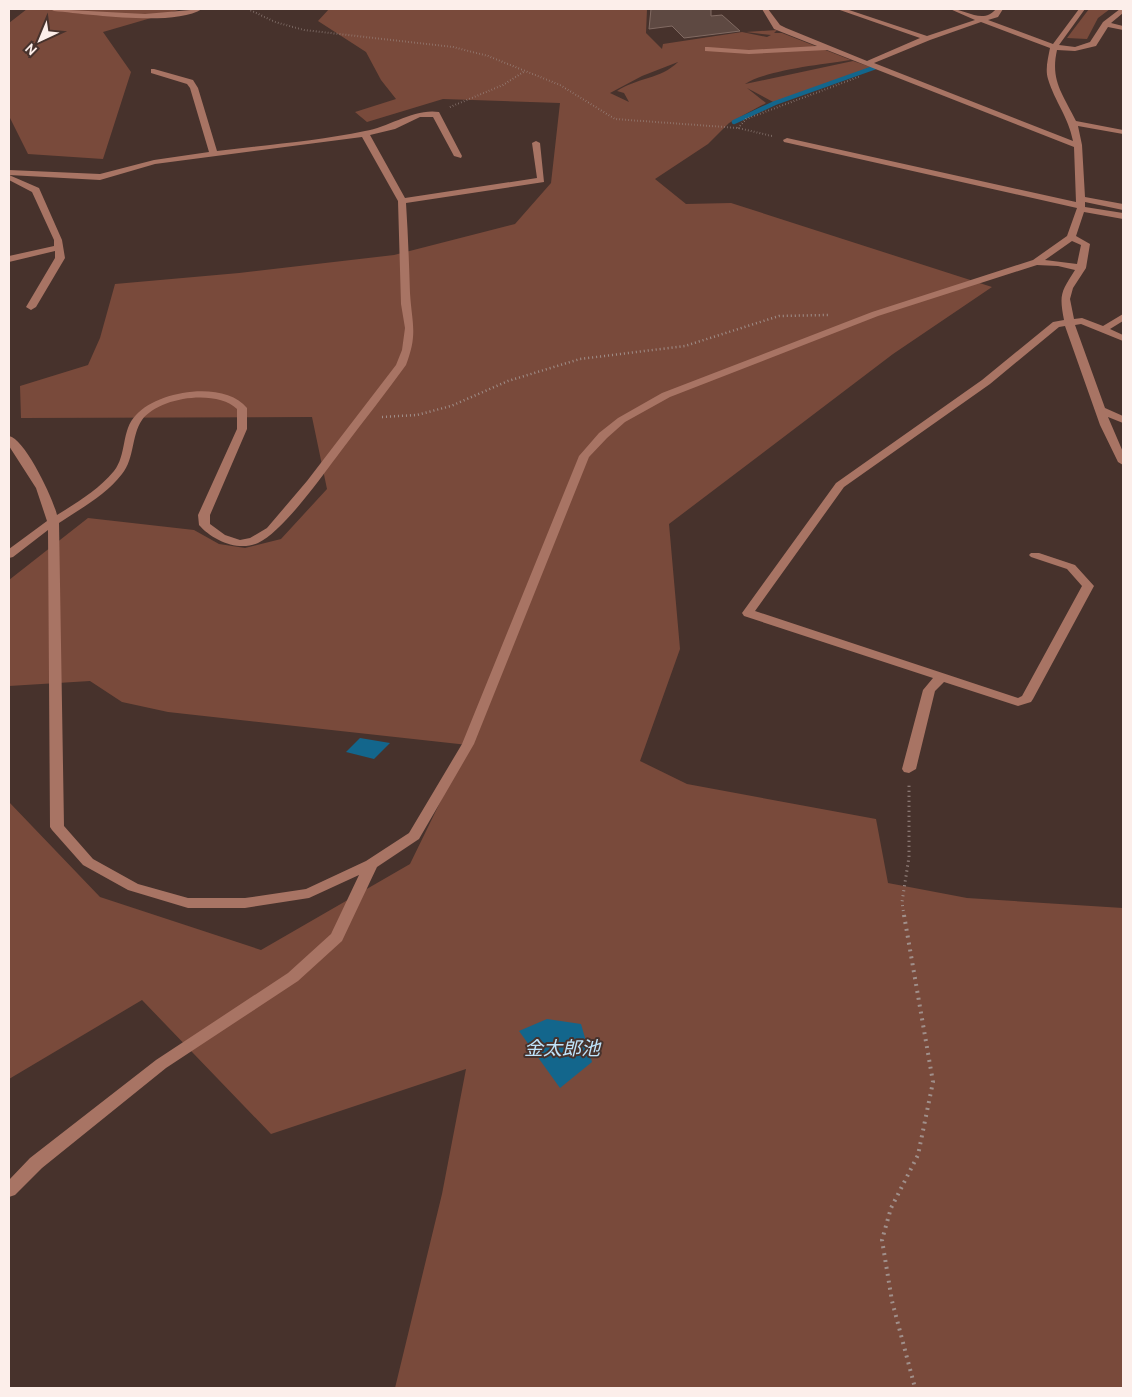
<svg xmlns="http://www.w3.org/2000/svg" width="1132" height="1397" viewBox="0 0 1132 1397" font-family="Cabin,'Noto Sans JP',sans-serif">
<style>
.green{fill:#794a3b;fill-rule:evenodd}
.water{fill:#13668c}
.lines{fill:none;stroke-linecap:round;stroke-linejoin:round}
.stream{stroke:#13668c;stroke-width:4.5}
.building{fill:#5e4942;stroke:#816a62}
.path-far3{stroke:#a08f8a;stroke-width:2;stroke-dasharray:0.5 2.5;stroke-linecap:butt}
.path-far2{stroke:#a08f8a;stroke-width:2.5;stroke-dasharray:1 3;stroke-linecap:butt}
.path-far1{stroke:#a08f8a;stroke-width:3;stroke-dasharray:1 4;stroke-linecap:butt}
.path{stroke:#a08f8a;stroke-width:4;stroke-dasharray:2 5;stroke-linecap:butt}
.minor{fill:#a87464;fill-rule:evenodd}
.labels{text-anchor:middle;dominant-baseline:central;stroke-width:4;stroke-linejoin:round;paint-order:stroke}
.near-water-label{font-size:19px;font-style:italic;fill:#bee3fa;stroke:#47322c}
</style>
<rect width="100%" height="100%" fill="#47322c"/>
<g class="green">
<polygon points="27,9 182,9 103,32 131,72 103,159 28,154 9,116 9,23"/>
<path d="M329,9H647L646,33L662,49L663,44L742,32L767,37L771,35L746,32L777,30L774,33H782L851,60C825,64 766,70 745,84L853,61L871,67L775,103L747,88L766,103L729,123L708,144L655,179L686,204L731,203L992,287L893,354L669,524L680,649L640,761L687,784L876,819L888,883L967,898L1123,908V1388H395L442,1194L466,1069L271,1134L142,1000L9,1079V802L100,897L261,950L410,864L468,745L168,712L122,702L90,681L9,686V580L88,518L194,530L219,544L245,548L281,539L327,489L312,417L21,418L20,386L88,365L100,338L115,284L239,273L394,255L515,224L551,183L560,103L443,99L367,122L355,112L396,99L381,80L366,52L318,21ZM678,62C661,79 636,78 617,91L624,93L629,102L610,93L642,76Z"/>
<polygon points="1089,9 1110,9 1098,18 1087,39 1067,38"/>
</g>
<g class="water">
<polygon points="360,738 390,743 374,759 346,752"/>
<polygon points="547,1019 581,1024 592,1062 560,1088 519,1031"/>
</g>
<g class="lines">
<polyline class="stream" points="734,122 775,103 876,67"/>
</g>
<polygon class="building" points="651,9 711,9 711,16 722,15 740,31 684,38 672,26 649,29"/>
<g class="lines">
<g class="path-far3">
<polyline points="248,9 275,22 304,30 453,47 488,56 560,85 615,119 738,128 772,136"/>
<polyline points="450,107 503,85 525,71"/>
<polyline points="738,128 746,119 861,76"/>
</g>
<polyline class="path-far2" points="382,417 417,415 451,406 508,381 580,359 685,346 779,316 828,315"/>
<polyline class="path-far1" points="904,916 902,902 909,857 909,784"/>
<polyline class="path" points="904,915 933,1082 918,1155 891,1208 882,1240 892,1301 915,1388"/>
<g class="minor">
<path d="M50,9L145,14L202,9C174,27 88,14 54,11Z"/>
<path d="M762,9H768L780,25L786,28L867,61L920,38L837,9H846L927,36L975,20L950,9C966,9 983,25 996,9H1003L998,17L988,20L1053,44L1079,9H1085L1059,45L1075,47L1090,42L1103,22L1120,9H1123V13L1111,23L1123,26V30L1108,27L1096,46L1075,51L1057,50C1050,81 1063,94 1076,121L1123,130V134L1078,126L1082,145L1085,197L1123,204V210L1085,202V207L1123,213V219L1084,212L1076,236L1090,244L1086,268L1073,288L1070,299L1074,319L1082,318L1103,326L1123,314V321L1110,329L1123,335V341L1081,324L1075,325L1105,408L1123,416V423L1108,417L1123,452V465L1118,462L1100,425L1065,326L1059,327L990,384L844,487L755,611L1018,698L1022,696L1082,586L1067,569L1031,557L1029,555L1031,553H1039L1075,565L1094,586L1033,699L1031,702L1018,706L944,682L935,691L916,769L909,773L904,772L902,769L923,690L933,678L744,616L742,613L836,483L982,380L1053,322L1064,320C1059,294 1061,292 1075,270L1058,266L1037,265L878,316L670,397L625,422L607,438L589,457L474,744L419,839L377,867L342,941L298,981L166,1068L42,1168L15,1195L9,1197V1180L30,1158L156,1060L288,973L331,934L359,875L309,898L245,908H188L128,890L83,865L52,830L50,827L48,530L13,557L9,558V549L47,521L36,488L9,446V436C25,439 53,498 57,515C78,502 98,490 114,471C127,455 121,430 136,415C158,390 225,380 247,408V429L210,515V524L225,535L240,540L250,538L267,528L307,481L396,365L402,350L405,328L401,304L398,201L362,137L155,164L100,180L9,175L39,188L62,240L65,258L36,307L31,310L26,307L55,258V251L9,262V256L54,246V240L32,192L9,180V170L100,174L154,160L209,152L190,88L187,84L151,73V69H154L193,80L198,88L217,151C266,145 317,141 365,131C389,127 415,108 439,112L462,156L461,158L454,156L433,117H420L395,129L370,135L405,198L537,178L532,143L536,141L540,143L544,182L406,203C408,233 409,263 410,293C412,324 418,334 406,365C386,393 364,420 344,447C324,473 285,530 258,543C238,552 212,540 199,525L198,515L237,429V409C216,389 159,397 142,420C131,436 135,458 122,474C105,496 81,508 59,523L64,826L93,859L138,884L188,898H245L306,889L366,861L409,833L462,744L579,456L599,433L618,418L662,393L872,312L1033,260L1067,236L1077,208L784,142L783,140L787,138L1076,202L1074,147L827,50L749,54L705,51V47H708L749,50L817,46L774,29ZM981,22L1050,48C1048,58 1045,70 1048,79C1055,102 1068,116 1073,141L874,63L930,40ZM1072,241L1081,245L1077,264L1045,260Z"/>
</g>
</g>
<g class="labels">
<g class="near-water-label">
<text x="562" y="1048">金太郎池</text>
</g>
</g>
<rect width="1132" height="1397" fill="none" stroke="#fceeea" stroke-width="20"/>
<g transform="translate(40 40) rotate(224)" stroke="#47322c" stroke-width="4" paint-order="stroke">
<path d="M0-4L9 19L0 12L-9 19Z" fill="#fceeea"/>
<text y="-8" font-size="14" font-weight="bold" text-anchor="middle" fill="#fceeea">N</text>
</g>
</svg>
